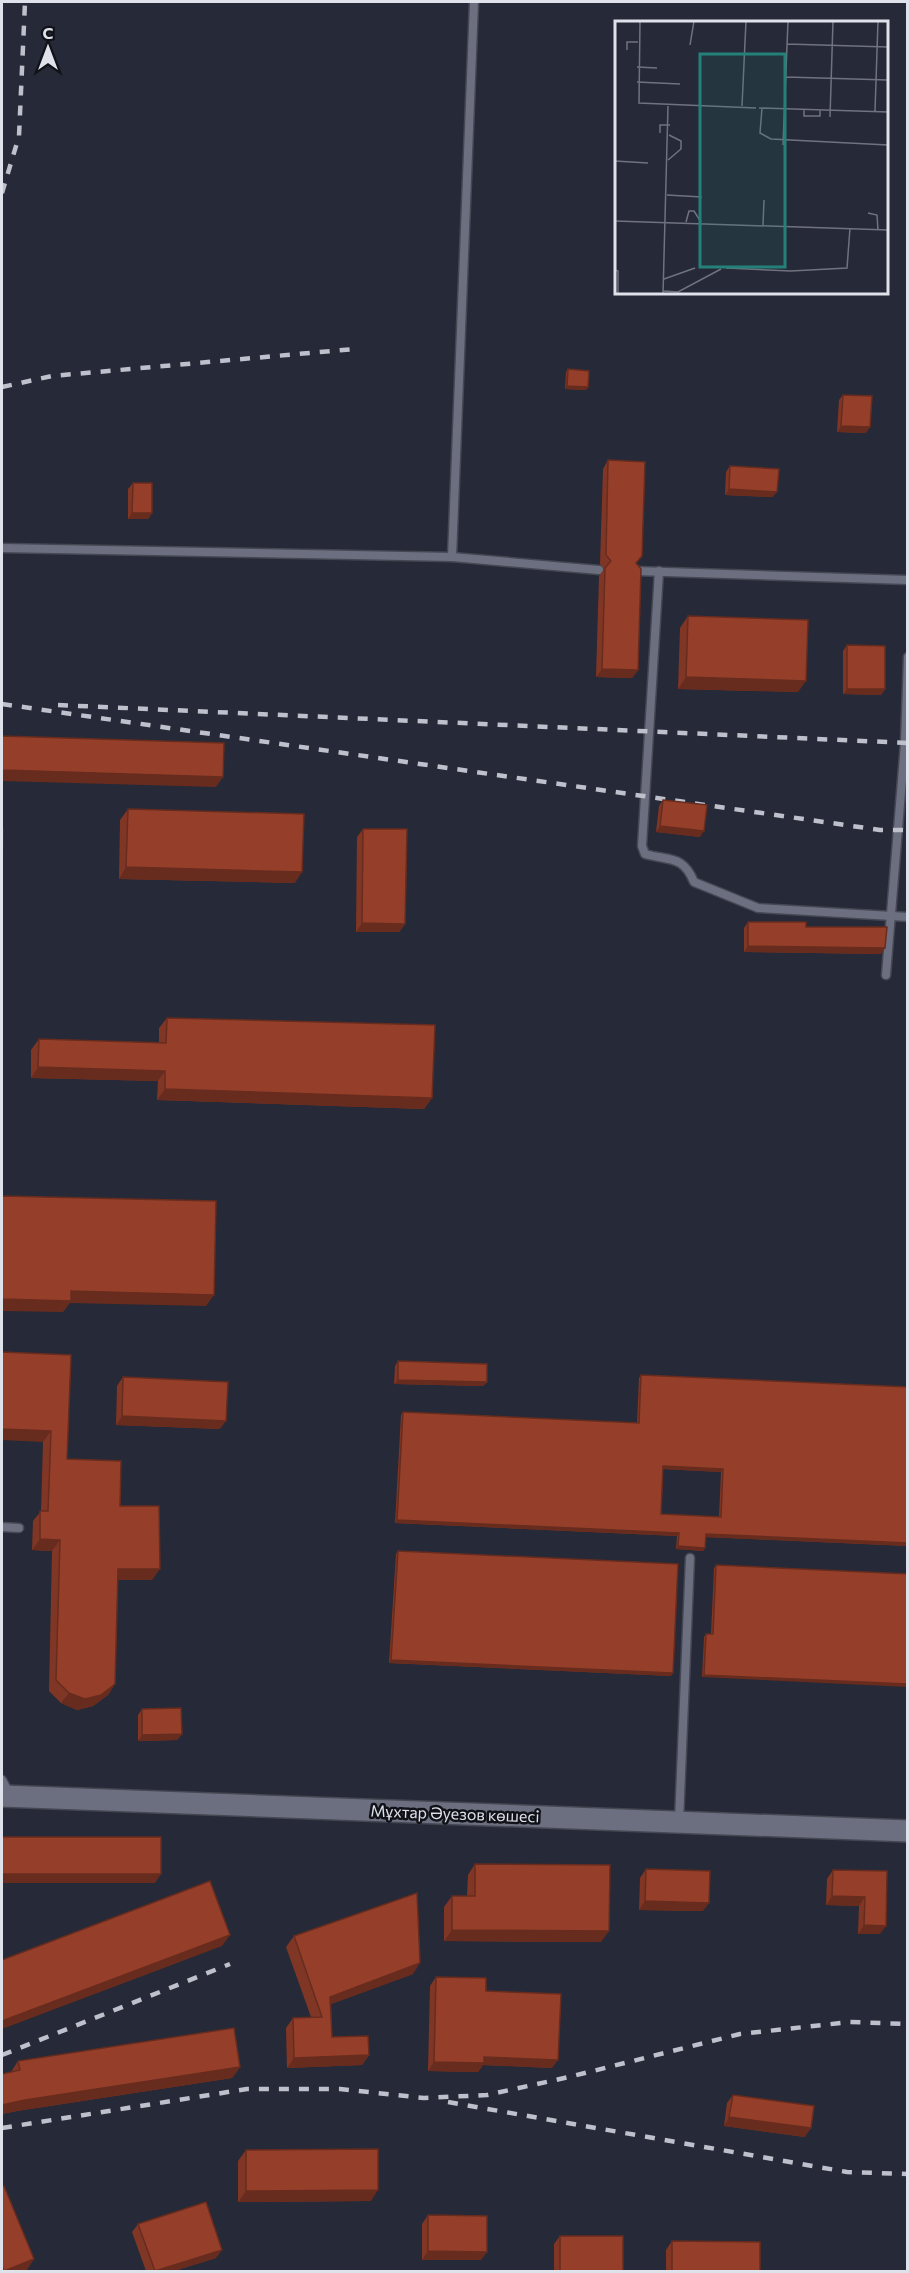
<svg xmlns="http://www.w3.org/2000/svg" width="909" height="2273" viewBox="0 0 909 2273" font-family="Commissioner,sans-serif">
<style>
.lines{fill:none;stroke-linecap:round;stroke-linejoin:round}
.service-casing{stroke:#454753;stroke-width:11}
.tertiary-casing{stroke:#454753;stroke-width:24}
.service{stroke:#6c6f80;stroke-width:8}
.tertiary{stroke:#6c6f80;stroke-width:21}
.rail{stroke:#bec0cb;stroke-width:4.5;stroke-dasharray:10 10;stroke-linecap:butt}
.wall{fill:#803625;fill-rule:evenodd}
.shaded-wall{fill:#682c1e}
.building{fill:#953f2b;stroke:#682c1e;stroke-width:1.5;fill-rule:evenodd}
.labels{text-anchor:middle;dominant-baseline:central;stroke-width:5;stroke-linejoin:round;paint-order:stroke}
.street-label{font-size:16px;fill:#dfe1eb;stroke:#111218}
.inset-road{fill:none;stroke:#70737f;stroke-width:1.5}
.view{fill:#24817a;fill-opacity:0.15;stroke:#24817a;stroke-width:3}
.inset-edge{fill:none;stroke:#dfe1eb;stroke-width:3}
</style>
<rect width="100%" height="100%" fill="#262937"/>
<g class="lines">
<g class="service-casing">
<g id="service">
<polyline points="2,548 452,557 599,570"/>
<polyline points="452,557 474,2"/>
<polyline points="636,571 908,580"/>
<path d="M659,571L642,846L645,854C670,861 683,855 694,882L758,908L908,917"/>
<polyline points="886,975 905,743 908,657"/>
<polyline points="2,1527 19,1528"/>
<polyline points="2,1780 9,1793"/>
<polyline points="679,1821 690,1558"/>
</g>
</g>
<g class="tertiary-casing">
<polyline id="tertiary" points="2,1796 908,1831"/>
</g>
<use href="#service" class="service"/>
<use href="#tertiary" class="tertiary"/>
<g class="rail">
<polyline points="2,193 19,136 25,2"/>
<polyline points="2,387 52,376 354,349"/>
<polyline points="2,704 880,830 908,830"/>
<polyline points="58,705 908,743"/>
<polyline points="2,2055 230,1964"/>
<polyline points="448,2102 847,2172 908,2174"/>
<polyline points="2,2128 247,2089 340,2089 424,2098 487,2095 569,2077 740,2034 850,2022 908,2024"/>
</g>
</g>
<g class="wall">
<polygon points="568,369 588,387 586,390 565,389 566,372"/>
<polygon points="843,395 866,433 837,432 839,400"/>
<polygon points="608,460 636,564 638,670 632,678 596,677 599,576 604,569 600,564 603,469"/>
<polygon points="730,466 773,497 725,495 726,472"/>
<polygon points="133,483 152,513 148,519 128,519 128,489"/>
<polygon points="688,616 798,692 678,689 680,628"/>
<polygon points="847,645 885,689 881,695 843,694 843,651"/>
<polygon points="663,800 700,837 656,832 659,806"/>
<polygon points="128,809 295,883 119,879 120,820"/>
<polygon points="363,829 405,924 399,932 356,932 357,837"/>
<polygon points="748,922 806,927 881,954 744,952 744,928"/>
<polygon points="167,1018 432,1098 424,1109 157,1100 158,1081 31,1078 31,1050 39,1039 159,1043 159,1028"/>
<polygon points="2,1352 67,1459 120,1506 152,1580 118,1580 115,1684 108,1695 93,1706 77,1710 61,1703 49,1691 52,1551 32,1550 33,1521 41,1511 43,1442"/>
<polygon points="398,1361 487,1382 483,1386 394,1384 395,1366"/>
<path d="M641,1375L908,1546L706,1537L705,1548L703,1551L676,1549L677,1536L395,1523L401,1415L403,1412L637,1423L639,1378ZM663,1469L721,1472L719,1517L661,1514Z"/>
<polygon points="123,1377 220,1429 116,1425 117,1386"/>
<polygon points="398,1551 671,1676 389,1663 396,1554"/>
<polygon points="716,1565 908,1574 702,1677 704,1637 706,1634 711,1634 714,1568"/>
<polygon points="142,1709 182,1734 177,1740 138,1741 138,1715"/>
<polygon points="475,1864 601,1942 444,1941 444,1907 452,1896 467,1896 468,1875"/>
<polygon points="646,1869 703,1911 639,1910 640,1878"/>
<polygon points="833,1870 887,1871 880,1934 858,1934 859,1906 826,1905 827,1879"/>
<polygon points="294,1936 413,1974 331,2004 332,2037 369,2055 362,2065 287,2068 286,2028 293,2018 311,2017 286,1947"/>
<polygon points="436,1977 486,1991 552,2068 483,2065 478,2072 428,2071 430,1986"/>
<polygon points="18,2061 240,2067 232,2078 17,2111 2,2114 2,2074 11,2072"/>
<polygon points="733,2095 805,2137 724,2126 727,2103"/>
<polygon points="246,2150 371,2201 238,2202 238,2161"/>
<polygon points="428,2215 481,2260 422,2260 422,2224"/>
<polygon points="138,2224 216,2258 174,2271 146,2271 132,2232"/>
<polygon points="560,2236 623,2271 554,2271 554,2244"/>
<polygon points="672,2241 760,2271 666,2271 666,2250"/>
</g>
<g class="shaded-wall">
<polygon points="567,386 588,387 586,390 565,389"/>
<polygon points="841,426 870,427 866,433 837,432"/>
<polygon points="729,489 777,492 773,497 725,495"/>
<polygon points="132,513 152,513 148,519 128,519"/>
<polygon points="602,669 638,670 632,678 596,677"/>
<polygon points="686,677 806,681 798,692 678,689"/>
<polygon points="847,689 885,689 881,695 843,694"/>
<polygon points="2,770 223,777 216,787 2,781"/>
<polygon points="660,826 704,831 700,837 656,832"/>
<polygon points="126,867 302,872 295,883 119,879"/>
<polygon points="362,923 405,924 399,932 356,932"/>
<polygon points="748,946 885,948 881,954 744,952"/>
<polygon points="38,1067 165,1071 158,1081 31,1078"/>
<polygon points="165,1089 432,1098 424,1109 157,1100"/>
<polygon points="71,1291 214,1295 206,1306 70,1303 63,1312 2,1311 2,1299"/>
<polygon points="398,1380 487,1382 483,1386 394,1384"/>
<polygon points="122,1416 226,1421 220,1429 116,1425"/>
<polygon points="2,1429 51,1431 43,1442 2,1440"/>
<polygon points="663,1466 723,1469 721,1472 661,1469"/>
<polygon points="397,1520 679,1533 677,1536 395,1523"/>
<polygon points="706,1534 908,1543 908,1546 704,1537"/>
<polygon points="40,1539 60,1540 52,1551 32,1550"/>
<polygon points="678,1546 705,1548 703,1551 676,1549"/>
<polygon points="118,1569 160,1569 152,1580 111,1580"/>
<polygon points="391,1660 673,1673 671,1676 389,1663"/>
<polygon points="704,1675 908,1684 908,1687 702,1677"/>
<polygon points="115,1684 108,1695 93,1706 77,1710 61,1703 69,1693"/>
<polygon points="182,1734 177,1740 138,1741 142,1735"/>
<polygon points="2,1874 161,1874 155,1883 2,1883"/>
<polygon points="832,1896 865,1897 859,1906 826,1905"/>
<polygon points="645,1901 709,1903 703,1911 639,1910"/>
<polygon points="864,1925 886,1926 880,1934 858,1934"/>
<polygon points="452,1930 609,1931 601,1942 444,1941"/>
<polygon points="230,1935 222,1946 2,2029 2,2021"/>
<polygon points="420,1963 413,1974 323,2007 330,1997"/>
<polygon points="369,2055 362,2065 287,2068 294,2058"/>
<polygon points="484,2057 558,2060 552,2068 483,2065 478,2072 428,2071 434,2062"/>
<polygon points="240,2067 232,2078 17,2111 2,2114 2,2105 25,2100"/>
<polygon points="729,2117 811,2128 805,2137 724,2126"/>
<polygon points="378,2190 371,2201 238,2202 246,2191"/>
<polygon points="222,2250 216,2258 174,2271 154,2271"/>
<polygon points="428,2251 487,2252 481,2260 422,2260"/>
<polygon points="34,2259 27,2270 24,2271 5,2271"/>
</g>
<g class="building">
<polygon points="568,369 589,371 588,387 567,386"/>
<polygon points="843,395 872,396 870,427 841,426"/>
<polygon points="608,460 645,462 642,556 636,563 641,569 638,670 602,669 605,568 611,561 606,555"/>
<polygon points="730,466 779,469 777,492 729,489"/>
<polygon points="133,483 152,483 152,513 132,513"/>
<polygon points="688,616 808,620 806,681 686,677"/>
<polygon points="847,645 885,646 885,689 847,689"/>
<polygon points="2,736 224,743 223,777 2,770"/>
<polygon points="663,800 707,805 704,831 660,826"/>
<polygon points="128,809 304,814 302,872 126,867"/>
<polygon points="2,829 3,829 2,876"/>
<polygon points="363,829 407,829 405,924 362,923"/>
<polygon points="748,922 806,922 806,927 887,927 885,948 748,946"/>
<polygon points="167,1018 435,1025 432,1098 165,1089 165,1071 38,1067 39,1039 166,1043"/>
<polygon points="2,1196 216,1201 214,1295 71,1291 71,1301 2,1299"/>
<polygon points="2,1352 71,1355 67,1459 121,1461 120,1506 159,1506 160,1569 118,1569 115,1684 101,1695 85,1699 69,1693 56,1680 60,1540 40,1539 40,1511 48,1511 51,1431 2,1429"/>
<polygon points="398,1361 487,1364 487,1382 398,1380"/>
<path d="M641,1375L908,1387V1543L706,1534L705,1548L678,1546L679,1533L397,1520L403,1412L639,1423ZM663,1466L723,1469L721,1517L661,1514Z"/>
<polygon points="123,1377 228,1382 226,1421 122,1416"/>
<polygon points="398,1551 678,1564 673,1673 391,1660"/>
<polygon points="716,1565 908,1574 908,1684 704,1675 706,1634 713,1634"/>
<polygon points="181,1708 182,1734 142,1735 142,1709"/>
<rect x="2" y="1837" width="159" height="37"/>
<polygon points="475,1864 610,1865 609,1931 452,1930 452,1896 475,1896"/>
<polygon points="646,1869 710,1871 709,1903 645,1901"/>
<polygon points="833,1870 887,1871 886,1926 864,1925 865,1897 832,1896"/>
<polygon points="210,1881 230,1935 2,2021 2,1960"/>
<polygon points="417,1893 420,1963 330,1997 332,2037 368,2036 369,2055 294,2058 293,2018 322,2017 294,1936"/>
<polygon points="436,1977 486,1978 486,1991 561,1994 558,2060 484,2057 484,2063 434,2062"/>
<polygon points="234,2028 240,2067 25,2100 2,2105 2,2074 20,2070 18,2061"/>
<polygon points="733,2095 814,2106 811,2128 729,2117"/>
<polygon points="378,2149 378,2190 246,2191 246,2150"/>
<polygon points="4,2186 34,2259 4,2271 2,2266 2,2187"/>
<polygon points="206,2202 222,2250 155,2271 138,2224"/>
<polygon points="428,2215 487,2216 487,2252 428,2251"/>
<rect x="560" y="2236" width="63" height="35"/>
<polygon points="672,2241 760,2242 760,2271 672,2271"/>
</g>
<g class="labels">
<g class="street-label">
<text transform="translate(455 1813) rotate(2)">Мұхтар Әуезов көшесі</text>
</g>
</g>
<g transform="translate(615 21)">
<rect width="273" height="273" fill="#262937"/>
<path class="inset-road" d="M25,0L24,82L141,87M172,23L273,26M75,24L79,0M12,29V21H23M22,46L42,47M171,56L273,59M22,61L65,63M127,85L131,0M144,87L273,91M147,87L145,112L156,118L273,124M189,88V95H205V89M260,90L263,0M215,96L218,0M45,112V104H55M168,124L173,0M53,139L66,128V120L54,114M0,140L33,142M52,174L87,176M253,192L262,194L263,209M0,200L273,209M71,201L74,190H79L86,201M148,204L149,179M111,247L176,250L232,247L235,207M0,249L3,250V273M49,258L80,247M48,270L63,271L106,248M48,273L53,85"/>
<path class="view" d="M85,33H170V246H85Z"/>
<rect width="273" height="273" class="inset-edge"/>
</g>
<rect width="909" height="2273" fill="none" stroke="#dfe1eb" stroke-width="6"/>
<g transform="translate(48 48)" stroke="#111218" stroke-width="4.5" paint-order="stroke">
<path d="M0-4.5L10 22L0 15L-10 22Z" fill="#dfe1eb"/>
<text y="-9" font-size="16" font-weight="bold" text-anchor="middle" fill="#dfe1eb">С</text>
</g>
</svg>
